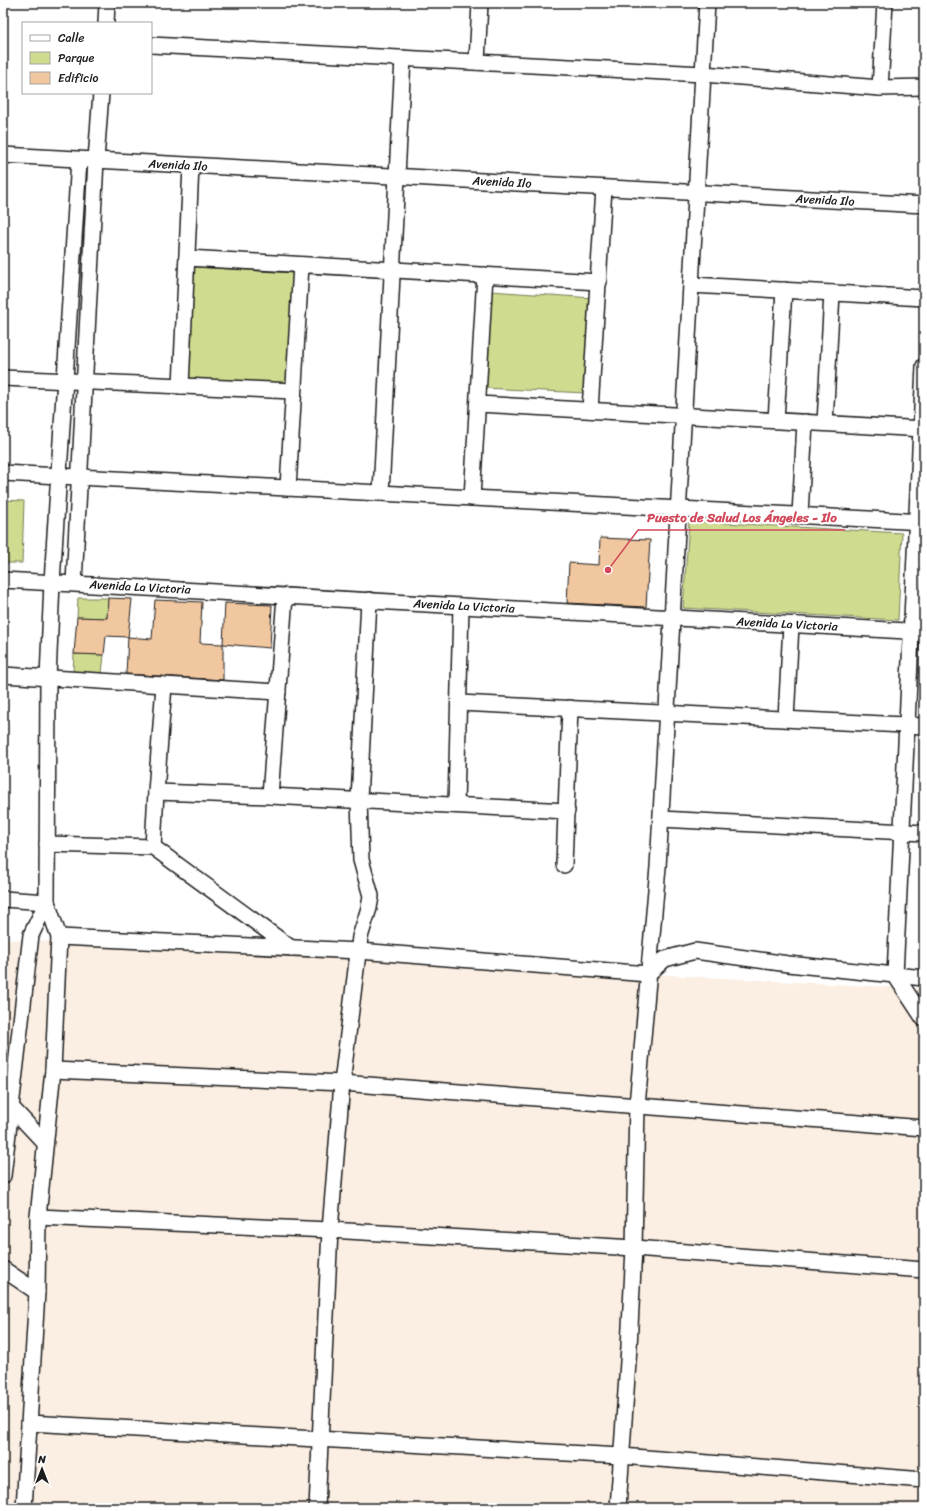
<svg xmlns="http://www.w3.org/2000/svg" width="927" height="1511" viewBox="0 0 927 1511" font-family="Sriracha,sans-serif">
<style>
.built{fill:#fbeee2}
.green{fill:#cfdc8f;stroke:#767c56}
.building{fill:#f1c7a0;stroke:#1c1c1c}
.lines{fill:none;stroke-linecap:round;stroke-linejoin:round}
.minor-casing{stroke:#1c1c1c;stroke-width:18}
.minor{stroke:#fff;stroke-width:15}
.labels{text-anchor:middle;dominant-baseline:central;stroke-width:4;stroke-linejoin:round;paint-order:stroke}
.street-label{font-size:12px;fill:#1c1c1c;stroke:#fff}
.leader{fill:none;stroke:#d1495b;stroke-width:1.5}
.callout-dot{fill:#d1495b;stroke:#fff;stroke-width:1.5}
.callout-label{font-size:13px;text-anchor:middle;font-weight:bold;fill:#d1495b;stroke:#fff;stroke-width:4;stroke-linejoin:round;paint-order:stroke}
</style>
<rect width="100%" height="100%" fill="#fff"/>
<filter id="ink" filterUnits="userSpaceOnUse"><feTurbulence type="fractalNoise" baseFrequency=".025" numOctaves="2"/><feDisplacementMap in="SourceGraphic" scale="8" xChannelSelector="R" yChannelSelector="G"/><feConvolveMatrix kernelMatrix="1 2 1 2 8 2 1 2 1" color-interpolation-filters="sRGB"/></filter>
<g filter="url(#ink)">
<polygon class="built" points="3,939 924,989 924,1508 3,1508"/>
<g class="green">
<polygon points="194,267 295,273 289,385 188,381"/>
<polygon points="490,291 593,298 586,393 484,388"/>
<polygon points="3,500 24,501 22,563 3,563"/>
<polygon points="689,521 902,533 898,620 683,608"/>
<polygon points="78,598 108,598 107,618 77,617"/>
<polygon points="74,654 104,655 102,673 73,672"/>
</g>
<g class="building">
<polygon points="600,538 650,540 646,607 567,603 569,563 599,565"/>
<polygon points="108,598 132,599 128,637 106,636 104,655 74,654 77,617 107,618"/>
<polygon points="155,600 202,602 200,643 223,644 223,680 126,674 128,637 152,639"/>
<polygon points="225,603 272,605 270,648 223,644"/>
</g>
<g class="lines">
<g class="minor-casing">
<g id="minor">
<polyline points="106,23 107,3"/>
<polyline points="151,45 703,74 880,88 924,87"/>
<polyline points="477,62 480,3"/>
<polyline points="880,88 885,3"/>
<polyline points="3,155 924,205"/>
<polyline points="187,258 599,282"/>
<polyline points="691,285 924,298"/>
<polyline points="924,366 895,975 924,1019"/>
<polyline points="3,378 293,391"/>
<polyline points="181,386 191,166"/>
<polyline points="478,404 924,429"/>
<polyline points="590,410 604,188"/>
<polyline points="776,420 784,290"/>
<polyline points="825,423 832,293"/>
<polyline points="3,473 924,522"/>
<polyline points="288,488 301,265"/>
<polyline points="381,493 403,58"/>
<polyline points="472,498 485,275"/>
<polyline points="800,515 805,422"/>
<polyline points="3,580 924,632"/>
<polyline points="74,583 96,160 101,93"/>
<polyline points="3,675 278,692"/>
<polyline points="459,703 924,726"/>
<polyline points="786,719 791,625"/>
<polyline points="156,792 270,796 567,811"/>
<polyline points="270,796 285,596"/>
<polyline points="456,805 461,606"/>
<polyline points="661,819 924,833"/>
<polyline points="47,844 153,847 291,948"/>
<polyline points="153,847 156,792 164,685"/>
<polyline points="564,865 570,708"/>
<polyline points="3,899 47,902"/>
<polyline points="59,937 359,951 648,974 665,959 695,951 788,964 924,978"/>
<polyline points="53,1070 342,1083 924,1128"/>
<polyline points="11,1107 45,1143"/>
<polyline points="3,1176 31,935 47,902"/>
<polyline points="38,1217 330,1230 634,1248 924,1270"/>
<polyline points="3,1269 37,1292"/>
<polyline points="29,1423 621,1456 924,1480"/>
<polyline points="24,1508 37,1292 38,1217 53,1070 59,937 47,902 48,678 52,582 79,160"/>
<polyline points="317,1508 330,1230 342,1083 360,937 369,908 371,896 361,860 359,800 369,600"/>
<polyline points="618,1508 629,1347 634,1248 637,1106 658,867 707,3"/>
</g>
</g>
<use href="#minor" class="minor"/>
</g>
</g>
<g class="labels">
<g class="street-label">
<text transform="translate(178 165) rotate(3)">Avenida Ilo</text>
<text transform="translate(502 182) rotate(3)">Avenida Ilo</text>
<text transform="translate(825 200) rotate(3)">Avenida Ilo</text>
<text transform="translate(140 587) rotate(3)">Avenida La Victoria</text>
<text transform="translate(464 606) rotate(3)">Avenida La Victoria</text>
<text transform="translate(787 624) rotate(3)">Avenida La Victoria</text>
</g>
</g>
<path class="leader" d="M608 570L638 530H845"/>
<circle class="callout-dot" cx="608" cy="570" r="4"/>
<g class="callout-label">
<text x="742" y="522">Puesto de Salud Los Ángeles - Ilo</text>
</g>
<rect width="927" height="1511" fill="none" stroke="#fff" stroke-width="16"/>
<rect x="8" y="8" width="911" height="1495" fill="none" stroke="#1c1c1c" stroke-width="1.5" filter="url(#ink)"/>
<rect x="22" y="22" width="130" height="72" fill="#ffffff" stroke="#a4a4a4"/>
<rect x="30" y="35" width="20" height="6" fill="#ffffff" stroke="#a4a4a4"/>
<text x="58" y="42" font-size="12" fill="#1c1c1c">Calle</text>
<rect x="30" y="52" width="20" height="12" fill="#cfdc8f" stroke="#a4a4a4"/>
<text x="58" y="62" font-size="12" fill="#1c1c1c">Parque</text>
<rect x="30" y="72" width="20" height="12" fill="#f1c7a0" stroke="#a4a4a4"/>
<text x="58" y="82" font-size="12" fill="#1c1c1c">Edificio</text>
<g transform="translate(42 1469)" stroke="#ffffff" stroke-width="3" paint-order="stroke">
<path d="M0-3L7 15L0 10L-7 15Z" fill="#1c1c1c"/>
<text y="-6" font-size="11" font-weight="bold" text-anchor="middle" fill="#1c1c1c">N</text>
</g>
</svg>
